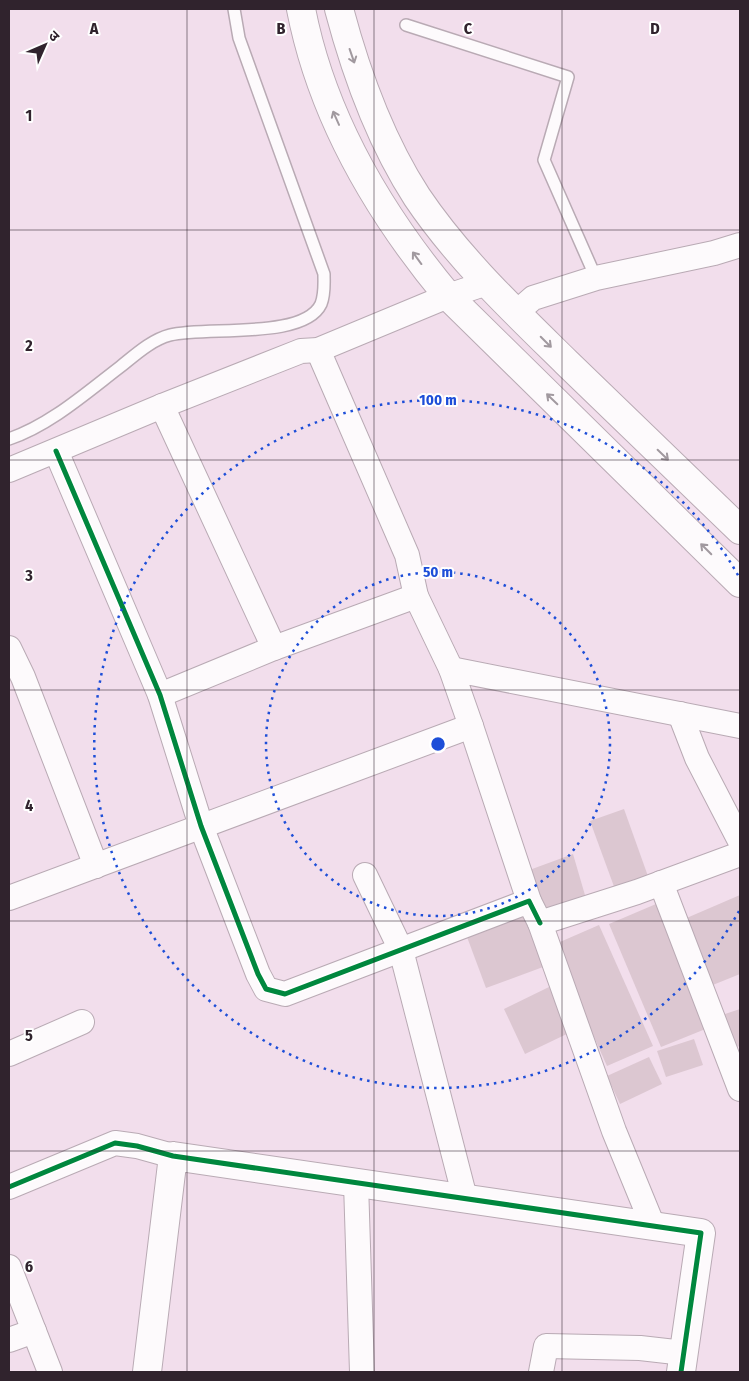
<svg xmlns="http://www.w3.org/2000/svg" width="749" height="1381" viewBox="0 0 749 1381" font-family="'Fira Sans Condensed','Noto Sans Devanagari',sans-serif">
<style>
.building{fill:#dcc7d1}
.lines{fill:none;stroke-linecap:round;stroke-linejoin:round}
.lane-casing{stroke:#b9aab4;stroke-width:14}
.street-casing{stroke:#b9aab4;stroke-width:26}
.secondary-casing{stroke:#b9aab4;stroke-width:30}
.lane{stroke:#fdfafc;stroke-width:11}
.street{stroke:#fdfafc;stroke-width:24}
.secondary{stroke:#fdfafc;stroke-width:28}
.cycleway-casing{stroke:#fff;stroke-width:8}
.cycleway{stroke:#00873e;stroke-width:5}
.oneway{stroke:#a1999f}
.grid{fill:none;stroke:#30232d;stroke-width:1;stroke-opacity:0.55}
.ring{fill:none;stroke:#1d4ed8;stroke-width:2.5;stroke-dasharray:2.5 5}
.grid-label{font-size:16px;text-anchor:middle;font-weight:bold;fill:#30232d;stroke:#fff;stroke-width:4;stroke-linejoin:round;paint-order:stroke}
.centre{fill:#1d4ed8;stroke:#fff;stroke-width:2.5}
.ring-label{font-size:15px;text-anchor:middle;font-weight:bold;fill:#1d4ed8;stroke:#fff;stroke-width:4;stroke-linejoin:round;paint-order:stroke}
</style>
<rect width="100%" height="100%" fill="#f2deec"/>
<g class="building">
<polygon points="624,809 649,879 616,892 590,821"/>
<polygon points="573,854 587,902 541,918 524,872"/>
<polygon points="740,895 740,974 703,989 675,923"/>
<polygon points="656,904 708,1028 661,1047 609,924"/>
<polygon points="524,916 543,967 486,988 467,937"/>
<polygon points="599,925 653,1046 607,1066 553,945"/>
<polygon points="549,987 571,1032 525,1054 504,1009"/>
<polygon points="740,1009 740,1046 724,1051 713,1018"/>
<polygon points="694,1039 703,1065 666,1077 657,1051"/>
<polygon points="649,1057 662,1084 620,1104 607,1076"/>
</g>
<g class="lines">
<g class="lane-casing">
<g id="lane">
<polyline points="406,25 568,77 544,160 596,278"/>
<path d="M9,439C50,425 86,393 120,367C135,355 151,340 170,335C206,326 304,340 321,304C325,294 324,284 324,274L239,38L234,9"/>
</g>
</g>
<g class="street-casing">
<g id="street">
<polyline points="517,312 533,298 596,278 714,253 740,245"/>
<polyline points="318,350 407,555 416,596 451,669"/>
<polyline points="162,406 274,648"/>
<polyline points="56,451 160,695 201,826 258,974 266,989 285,994 529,901 540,923"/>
<polyline points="9,470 162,406 301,351 318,350 448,296 487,283"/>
<polyline points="9,648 23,677 96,866"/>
<polyline points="160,695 274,648 416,596"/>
<polyline points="680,714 697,758 740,841"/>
<polyline points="471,726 529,901"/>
<polyline points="365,875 401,950 465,1198"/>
<polyline points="661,883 740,1089"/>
<polyline points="9,898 471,726 451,669 740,726"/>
<polyline points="9,1054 82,1022"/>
<polyline points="356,1183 362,1372"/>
<polyline points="9,1187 115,1143 137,1146 173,1156"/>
<polyline points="653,1226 614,1131 540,923 637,892 740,854"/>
<polyline points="9,1267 34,1331 9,1340"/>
<polyline points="34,1331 50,1372"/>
<polyline points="541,1372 546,1346 640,1348 684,1353"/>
</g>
</g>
<g class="secondary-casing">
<g id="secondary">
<path d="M301,9C322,117 378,212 448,296L740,583"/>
<path d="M339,9C356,73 380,140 417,197C458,258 513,310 566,362C624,418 682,474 740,530"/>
<polyline points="147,1372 173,1156 701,1233 681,1372"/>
</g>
</g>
<use href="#lane" class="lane"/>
<use href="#street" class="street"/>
<use href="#secondary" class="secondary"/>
<g class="cycleway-casing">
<g id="cycleway">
<polyline points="56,451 160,695 201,826 258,974 266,989 285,994 529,901 540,923"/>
<polyline points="9,1187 115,1143 137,1146 173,1156 701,1233 681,1372"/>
</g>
</g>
<use href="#cycleway" class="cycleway"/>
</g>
<defs><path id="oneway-shaft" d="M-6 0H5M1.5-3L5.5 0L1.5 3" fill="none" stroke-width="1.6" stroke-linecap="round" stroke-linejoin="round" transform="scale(1.25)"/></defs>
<g class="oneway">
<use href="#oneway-shaft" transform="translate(352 56) rotate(71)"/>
<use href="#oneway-shaft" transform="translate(336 118) rotate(-114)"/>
<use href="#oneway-shaft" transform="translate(417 258) rotate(-126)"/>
<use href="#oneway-shaft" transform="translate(546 342) rotate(45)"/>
<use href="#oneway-shaft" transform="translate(552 399) rotate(-136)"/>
<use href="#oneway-shaft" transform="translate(663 455) rotate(44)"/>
<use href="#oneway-shaft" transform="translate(706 549) rotate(-135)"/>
</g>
<path class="grid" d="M187,9V1372M374,9V1372M562,9V1372M9,230H740M9,460H740M9,690H740M9,921H740M9,1151H740"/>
<g class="ring">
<circle cx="438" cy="744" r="172"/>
<path d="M739 911A344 344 0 1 1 739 577"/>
</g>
<g class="grid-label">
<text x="94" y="34">A</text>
<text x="281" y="34">B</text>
<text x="468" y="34">C</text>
<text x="655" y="34">D</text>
<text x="29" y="121">1</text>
<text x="29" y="351">2</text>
<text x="29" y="581">3</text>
<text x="29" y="811">4</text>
<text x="29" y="1041">5</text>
<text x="29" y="1272">6</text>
</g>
<circle cx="438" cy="744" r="8" class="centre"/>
<g class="ring-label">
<text x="438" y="405">100 m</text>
<text x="438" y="577">50 m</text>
</g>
<rect width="749" height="1381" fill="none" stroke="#30232d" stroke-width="20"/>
<g transform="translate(45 45) rotate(45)" stroke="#ffffff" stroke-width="4" paint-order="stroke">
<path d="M0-4L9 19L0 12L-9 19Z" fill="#30232d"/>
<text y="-8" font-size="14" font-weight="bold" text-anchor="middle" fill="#30232d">उ</text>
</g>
</svg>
